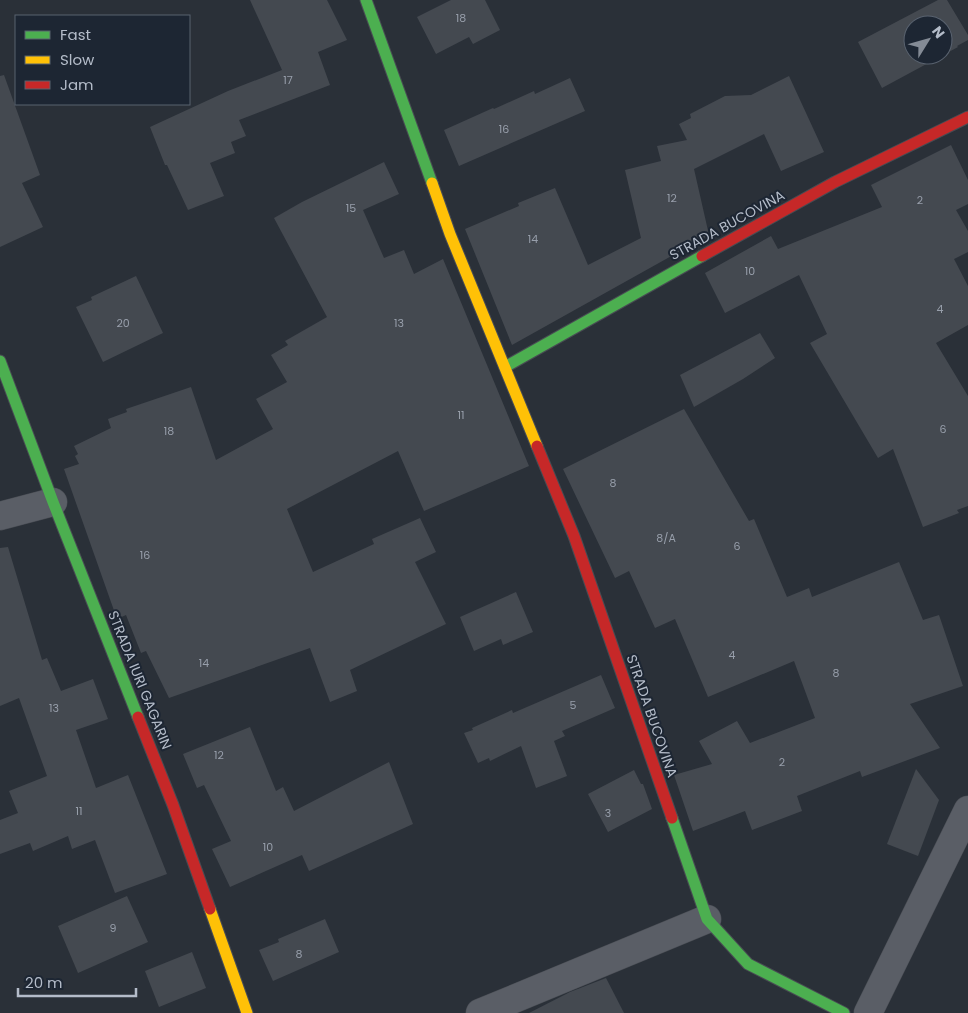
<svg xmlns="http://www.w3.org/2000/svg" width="968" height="1013" viewBox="0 0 968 1013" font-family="Poppins,sans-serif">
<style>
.building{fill:#444950;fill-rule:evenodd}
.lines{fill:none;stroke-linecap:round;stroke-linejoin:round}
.street-casing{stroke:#484c53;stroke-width:29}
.fast-casing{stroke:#484c53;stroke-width:13}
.slow-casing{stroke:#484c53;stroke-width:13}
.jam-casing{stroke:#484c53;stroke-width:13}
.street{stroke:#5a5e66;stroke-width:28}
.fast{stroke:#4caf50;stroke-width:11}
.slow{stroke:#ffc107;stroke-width:11}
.jam{stroke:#c62828;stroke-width:11}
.labels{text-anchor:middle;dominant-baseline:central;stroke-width:4;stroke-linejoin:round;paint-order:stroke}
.number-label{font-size:11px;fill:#989fab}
.street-label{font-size:14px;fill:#b4bcc9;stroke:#1d2633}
</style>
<rect width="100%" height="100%" fill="#2a3038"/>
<g class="building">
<polygon points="250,0 327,0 347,40 318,52 330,85 239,120 246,136 231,142 235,153 210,163 224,196 188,210 167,165 165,165 150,127 228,91 282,70"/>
<polygon points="451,0 485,0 500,30 473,44 469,37 436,54 417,17"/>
<path d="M938,0H947L968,35V40L957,46L958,47L882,88L858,42ZM913,25H943V55H913Z"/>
<polygon points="4,75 40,175 22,183 43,227 0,247 0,76"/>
<polygon points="789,76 824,152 781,171 764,134 694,169 709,235 512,345 465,229 519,206 518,203 555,188 588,265 641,238 625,170 661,161 657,146 687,140 679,124 691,118 690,114 725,96 751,95"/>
<polygon points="570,78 585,111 459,166 444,130 493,108 494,109 534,91 535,94"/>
<polygon points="951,145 968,180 968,204 956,210 968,231 968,252 954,259 968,286 968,325 936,343 968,396 968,506 957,510 959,513 923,527 893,449 878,458 810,343 827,334 799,275 725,313 705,273 771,236 778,249 882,207 871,185"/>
<polygon points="384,162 399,194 363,210 384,258 404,250 414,274 443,259 529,466 424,511 398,451 287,509 313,572 374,544 372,539 420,518 436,552 415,562 446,624 350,670 357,691 330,702 310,648 169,698 146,651 141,653 126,615 117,619 64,469 79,464 75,456 78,454 74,446 111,428 108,419 127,412 126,409 191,387 216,460 273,429 256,399 287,382 271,355 288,345 285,341 327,317 274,218 302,202"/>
<polygon points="136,276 163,333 103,362 76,307 92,300 91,297"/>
<polygon points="760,333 775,358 743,379 694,407 680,375"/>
<polygon points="684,409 749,521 754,519 787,597 809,588 812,597 899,562 923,620 939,615 963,686 910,704 940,748 862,777 860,771 797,796 802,811 752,830 745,811 693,831 674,775 712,764 699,741 737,721 750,743 815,718 794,661 708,697 675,619 655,628 629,571 615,578 563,469"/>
<polygon points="8,547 42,660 47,658 61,691 93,679 108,719 76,730 96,788 128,775 167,874 115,893 95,840 72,849 68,836 33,851 30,843 0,854 0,820 18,813 9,791 47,776 19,698 0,706 0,548"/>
<polygon points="516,592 533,632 503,645 501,639 474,651 460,617"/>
<polygon points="601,675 615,708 562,731 565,736 554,741 567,776 536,788 521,746 490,761 489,758 478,763 464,733 473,730 472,728 512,710 513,713"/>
<polygon points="250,727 276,791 283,787 294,811 389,762 413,824 309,871 302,855 230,887 212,849 231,841 204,785 197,788 183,754"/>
<polygon points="916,769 939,800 918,856 887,844"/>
<polygon points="634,770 641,784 643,784 652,809 608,832 588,794"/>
<polygon points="127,896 148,942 78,973 58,926"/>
<polygon points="325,919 339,952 273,981 259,950 279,942 278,939"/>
<polygon points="192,952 206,988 159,1007 145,971"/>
<polygon points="606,978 624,1013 529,1013 570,992"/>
</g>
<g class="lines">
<g class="street-casing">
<g id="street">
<polyline points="0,516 53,502"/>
<polyline points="480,1013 707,919"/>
<polyline points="868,1013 968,810"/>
</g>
</g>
<g class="fast-casing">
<g id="fast">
<polyline points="366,0 432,183"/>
<polyline points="0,361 53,502 138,717"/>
<polyline points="505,367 702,256"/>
<polyline points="672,818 707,919 748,964 844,1013"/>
</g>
</g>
<g class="slow-casing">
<g id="slow">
<polyline points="432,183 450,234 537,446"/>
<polyline points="210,909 247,1013"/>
</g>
</g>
<g class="jam-casing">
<g id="jam">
<polyline points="702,256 835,182 968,117"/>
<polyline points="537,446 574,536 672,818"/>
<polyline points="138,717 173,805 210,909"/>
</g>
</g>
<use href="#street" class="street"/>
<use href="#fast" class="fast"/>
<use href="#slow" class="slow"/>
<use href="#jam" class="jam"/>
</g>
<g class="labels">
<g class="number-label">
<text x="461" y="18">18</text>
<text x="288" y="80">17</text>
<text x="504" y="129">16</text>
<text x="672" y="198">12</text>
<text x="920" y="200">2</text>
<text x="351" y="208">15</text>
<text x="533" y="239">14</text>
<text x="750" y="271">10</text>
<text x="940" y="309">4</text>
<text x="123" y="323">20</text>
<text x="399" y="323">13</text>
<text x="461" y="415">11</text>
<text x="943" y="429">6</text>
<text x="169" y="431">18</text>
<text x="613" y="483">8</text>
<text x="666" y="538">8/A</text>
<text x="737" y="546">6</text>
<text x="145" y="555">16</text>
<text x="732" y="655">4</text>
<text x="204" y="663">14</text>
<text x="836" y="673">8</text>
<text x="573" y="705">5</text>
<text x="54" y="708">13</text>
<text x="219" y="755">12</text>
<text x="782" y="762">2</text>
<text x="79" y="811">11</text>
<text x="608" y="813">3</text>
<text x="268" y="847">10</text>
<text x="113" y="928">9</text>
<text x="299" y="954">8</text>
</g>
<g class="street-label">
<text transform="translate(727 225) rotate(-29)">STRADA BUCOVINA</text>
<text transform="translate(140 680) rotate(68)">STRADA IURI GAGARIN</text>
<text transform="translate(652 716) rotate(71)">STRADA BUCOVINA</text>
</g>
</g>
<rect x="15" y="15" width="175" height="90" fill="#1d2633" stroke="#59626f"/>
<rect x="25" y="31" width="25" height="8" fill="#4caf50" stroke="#59626f"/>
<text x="60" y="40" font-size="15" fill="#b4bcc9">Fast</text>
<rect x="25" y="56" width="25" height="8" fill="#ffc107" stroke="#59626f"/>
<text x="60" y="65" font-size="15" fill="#b4bcc9">Slow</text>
<rect x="25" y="81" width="25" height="8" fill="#c62828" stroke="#59626f"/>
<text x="60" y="90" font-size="15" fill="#b4bcc9">Jam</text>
<g transform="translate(928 40) rotate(53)"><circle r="24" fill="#1d2633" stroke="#59626f"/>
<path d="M0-4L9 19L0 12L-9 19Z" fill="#848b96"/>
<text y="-8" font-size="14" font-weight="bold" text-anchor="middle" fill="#b4bcc9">N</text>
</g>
<path d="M18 988v8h118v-8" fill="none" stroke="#b4bcc9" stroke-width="2.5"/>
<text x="25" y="988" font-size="15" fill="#b4bcc9" stroke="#1d2633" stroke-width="4" paint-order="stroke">20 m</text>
</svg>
